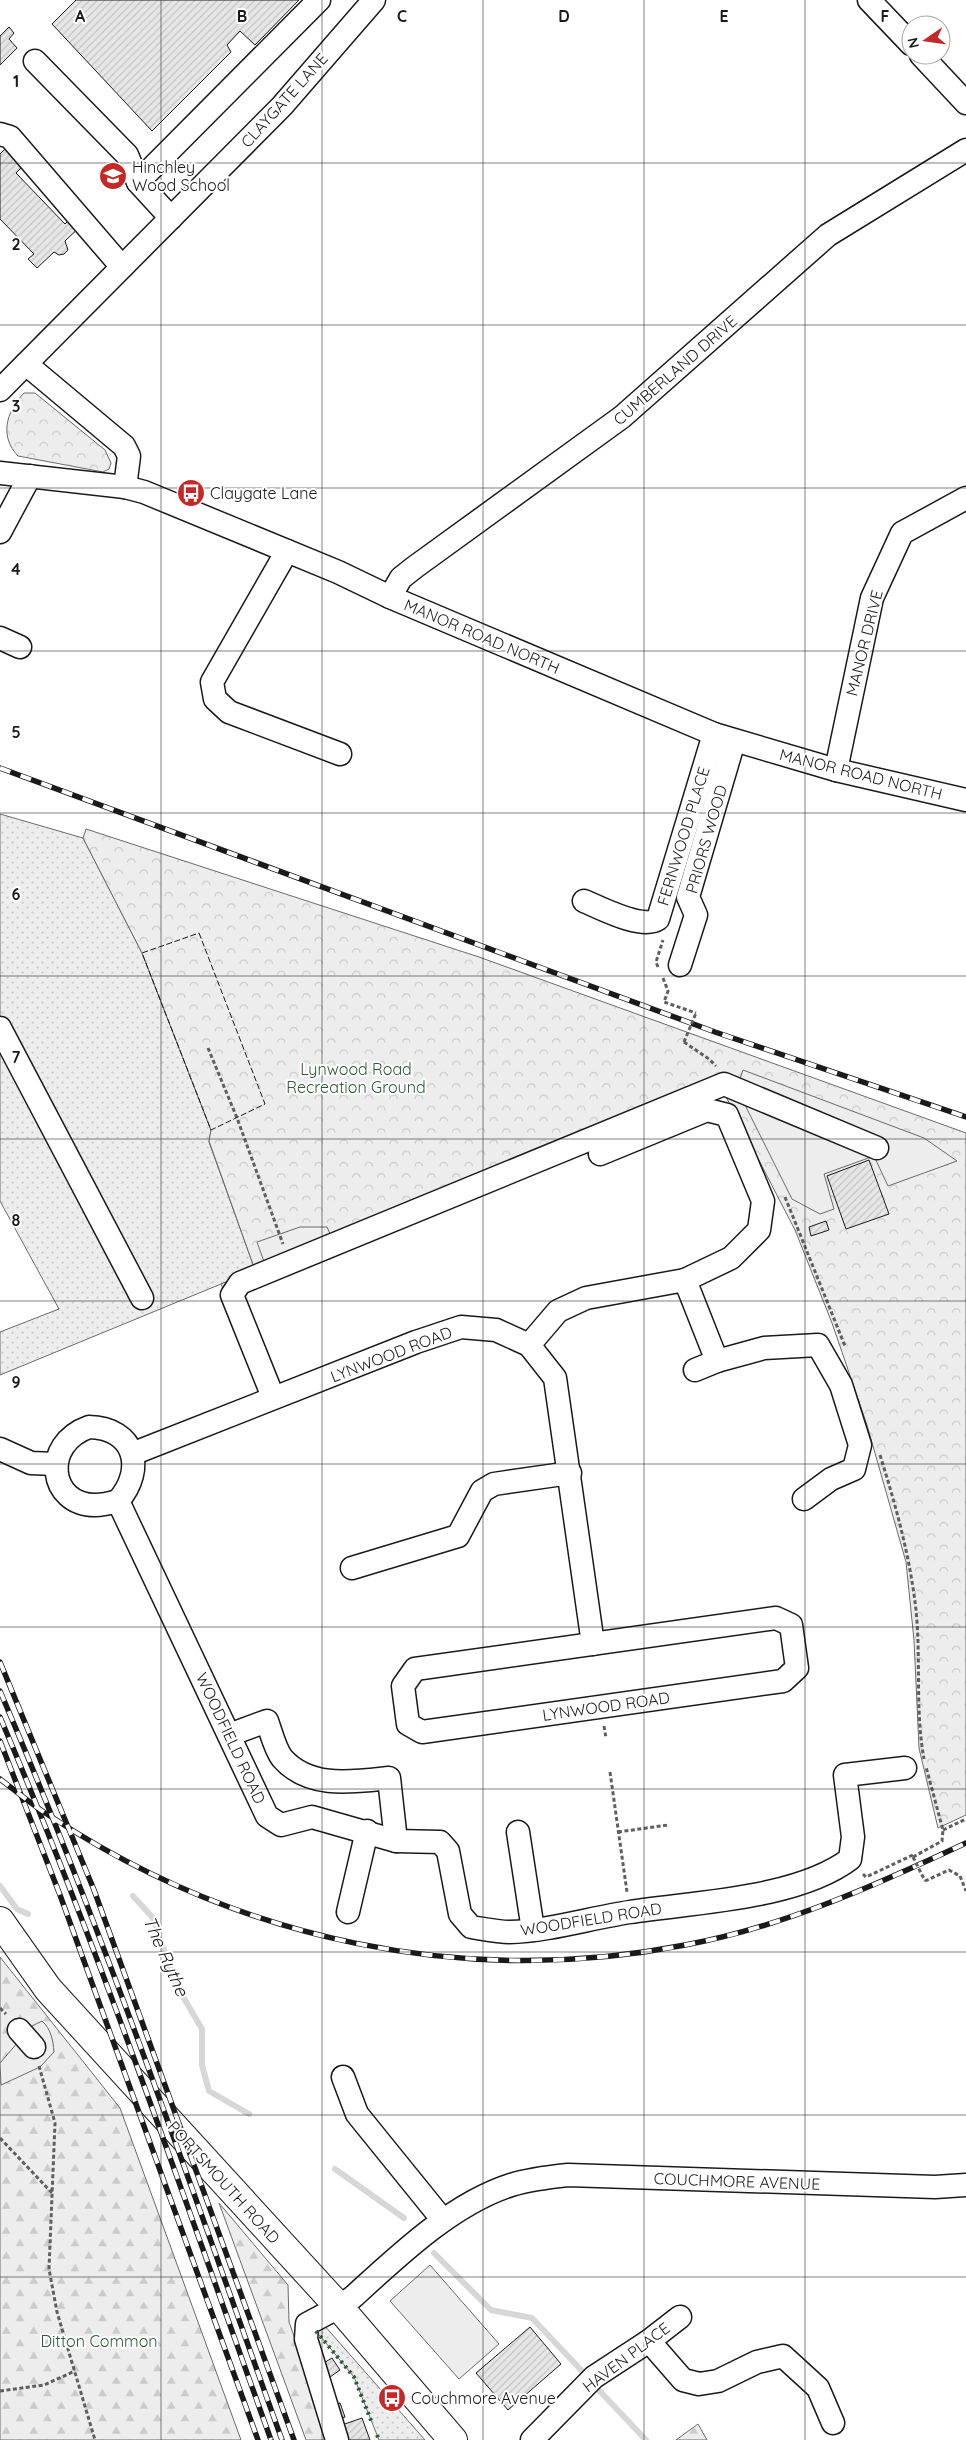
<svg xmlns="http://www.w3.org/2000/svg" width="966" height="2440" viewBox="0 0 966 2440" font-family="Quicksand,sans-serif">
<style>
.grass{fill:url(#grass-dots);stroke:#6a6a6a}
.forest{fill:url(#forest-firs);stroke:#6a6a6a}
.park{fill:url(#park-crowns);stroke:#6a6a6a}
.pitch{fill:#ededed;stroke:#6a6a6a}
.lines{fill:none;stroke-linecap:round;stroke-linejoin:round}
.stream{stroke:#d7d7d7;stroke-width:6}
.building{fill:url(#building-hatch);stroke:#1a1a1a}
.minor-casing{stroke:#1a1a1a;stroke-width:25}
.major-casing{stroke:#1a1a1a;stroke-width:30}
.path{stroke:#5f5f5f;stroke-width:3;stroke-dasharray:4 2.5;stroke-linecap:butt}
.minor{stroke:#fff;stroke-width:22}
.major{stroke:#fff;stroke-width:28}
.rail-casing{stroke:#1a1a1a;stroke-width:5.5}
.rail{stroke:#fff;stroke-width:4;stroke-dasharray:11;stroke-linecap:butt}
.path-bridge{stroke:#5f5f5f;stroke-width:3;stroke-dasharray:4 2.5;stroke-linecap:butt}
.hedge{stroke:#2b5a34;stroke-width:4;stroke-dasharray:2.5 4;stroke-linecap:butt}
.fence{stroke:#1a1a1a;stroke-width:1;stroke-dasharray:6 2.5;stroke-linecap:butt}
.grid{fill:none;stroke:#1a1a1a;stroke-width:1;stroke-opacity:0.55}
.labels{text-anchor:middle;dominant-baseline:central;stroke-width:4;stroke-linejoin:round;paint-order:stroke}
.street-label{font-size:16px;fill:#1a1a1a;stroke:#fff}
.poi-label{font-size:16px;fill:#1a1a1a;stroke:#fff;text-anchor:start}
.park-label{font-size:16px;fill:#2b5a34;stroke:#fff}
.water-label{font-size:18px;font-style:italic;fill:#1a1a1a;stroke:#fff}
.grid-label{font-size:16px;text-anchor:middle;font-weight:bold;fill:#1a1a1a;stroke:#fff;stroke-width:4;stroke-linejoin:round;paint-order:stroke}
</style>
<defs>
<pattern id="grass-dots" width="8" height="8" patternUnits="userSpaceOnUse" patternTransform="scale(1.25)"><rect width="8" height="8" fill="#ededed"/><path d="M2 2h.1M6 6h.1" fill="none" stroke="#cbcbcb" stroke-width="1.8" stroke-linecap="round"/></pattern>
<pattern id="forest-firs" width="22" height="20" patternUnits="userSpaceOnUse" patternTransform="scale(1.25)"><rect width="22" height="20" fill="#ededed"/><path d="M5 1l3.5 6h-7zM16 11l3.5 6h-7z" fill="#cbcbcb"/></pattern>
<pattern id="park-crowns" width="20" height="18" patternUnits="userSpaceOnUse" patternTransform="scale(1.25)"><rect width="20" height="18" fill="#ededed"/><path d="M2 6a3 3 0 1 1 6 0M12 15a3 3 0 1 1 6 0" fill="none" stroke="#cbcbcb"/></pattern>
<pattern id="building-hatch" width="6" height="6" patternUnits="userSpaceOnUse" patternTransform="scale(1.25)"><rect width="6" height="6" fill="#e6e6e6"/><path d="M-1 1l2-2M0 6l6-6M5 7l2-2" fill="none" stroke="#c5c5c5"/></pattern>
</defs>
<rect width="100%" height="100%" fill="#fff"/>
<g class="grass">
<polygon points="0,814 83,838 142,953 211,1130 209,1142 255,1270 0,1375 0,1332 59,1309 0,1201"/>
<polygon points="323,2324 425,2440 379,2440 354,2377 316,2331"/>
</g>
<g class="forest">
<polygon points="0,1957 120,2108 241,2440 0,2440"/>
<polygon points="219,2203 288,2285 289,2322 331,2440 306,2440"/>
<polygon points="698,2424 707,2440 676,2440"/>
</g>
<g class="park">
<path d="M24,393H35L105,450L111,463L109,469L103,472L18,456C0,437 5,413 24,393Z"/>
<polygon points="86,829 479,957 966,1133 966,1815 938,1828 919,1748 914,1640 906,1562 867,1425 832,1323 795,1230 722,1089 226,1295 221,1284 255,1270 209,1141 211,1130 142,953 83,838"/>
</g>
<g class="pitch">
<polygon points="743,1070 924,1138 957,1161 888,1186 874,1156 824,1174 834,1209 820,1214 792,1199 743,1101 738,1084"/>
<polygon points="300,1227 327,1227 335,1245 268,1273 257,1242"/>
<path d="M42,2021C51,2029 53,2040 54,2052L40,2067L1,2085L0,2063L32,2026Z"/>
<polygon points="430,2265 499,2344 459,2379 390,2301"/>
</g>
<g class="lines">
<g class="stream">
<polyline points="0,1886 17,1909 28,1914"/>
<polyline points="133,1896 153,1918 175,1983 202,2029 202,2065 209,2091 249,2114"/>
<polyline points="335,2169 404,2218"/>
<polyline points="434,2253 491,2310 532,2318 582,2371"/>
<polyline points="595,2386 646,2440"/>
</g>
</g>
<g class="building">
<polygon points="76,0 299,0 255,45 240,31 227,45 231,52 152,131 52,24"/>
<polygon points="9,27 14,33 9,39 17,48 0,65 0,36"/>
<polygon points="6,148 23,166 16,173 65,224 74,215 83,224 65,241 68,250 64,254 59,255 54,252 37,268 28,259 34,254 0,219 0,154"/>
<polygon points="869,1160 889,1214 846,1229 827,1176"/>
<polygon points="826,1221 829,1230 811,1236 809,1227"/>
<polygon points="530,2327 561,2364 508,2410 476,2373"/>
<polygon points="332,2358 340,2370 330,2377 322,2364"/>
<polygon points="340,2403 345,2417 337,2420 331,2406"/>
<polygon points="362,2418 370,2440 344,2440 339,2426"/>
</g>
<g class="lines">
<g class="minor-casing">
<g id="minor">
<polyline points="869,0 911,44"/>
<polyline points="921,55 966,103"/>
<polyline points="35,61 127,155 138,182 171,218"/>
<polyline points="0,134 10,137 122,267"/>
<polyline points="138,182 319,0"/>
<polyline points="26,364 124,446 129,456 125,487"/>
<polyline points="0,390 282,106 374,0"/>
<polyline points="0,473 125,487 144,492 338,572 390,597 714,734 836,770 966,800"/>
<polyline points="0,532 30,476"/>
<polyline points="287,551 212,682 215,699 229,712 340,754"/>
<polyline points="390,597 401,578 415,567 622,417 828,235 966,150"/>
<polyline points="0,638 20,647"/>
<polyline points="836,770 872,598 902,533 966,498"/>
<path d="M584,901C601,908 642,930 658,919L714,734"/>
<polyline points="680,965 696,915 688,897 734,741"/>
<polyline points="0,1028 142,1298"/>
<polyline points="600,1154 707,1110 727,1115 763,1201 759,1230 731,1258 685,1280"/>
<polyline points="529,1345 558,1311 586,1298 685,1280 717,1361 764,1348 818,1345 841,1385 860,1445 854,1469 831,1479 804,1499"/>
<polyline points="695,1370 717,1361"/>
<polyline points="273,1397 232,1295 240,1283 724,1084 877,1148"/>
<path d="M89,1427C135,1428 146,1469 118,1501C111,1503 103,1505 95,1505C49,1505 41,1444 89,1427Z"/>
<polyline points="0,1449 31,1463 55,1464"/>
<polyline points="132,1454 416,1342 461,1327 496,1330 529,1345 555,1378 593,1644"/>
<path d="M118,1501L267,1816L281,1825L312,1817L396,1841L440,1842L448,1851L460,1914L471,1927C484,1929 497,1932 509,1932C549,1931 590,1918 630,1912C695,1902 797,1899 850,1859L853,1837L845,1775L905,1768"/>
<polyline points="352,1568 458,1536 482,1491 494,1484 570,1473"/>
<polygon points="776,1618 791,1625 797,1668 783,1681 422,1732 408,1724 403,1686 415,1669"/>
<path d="M229,1735L267,1721C271,1732 275,1749 282,1758C309,1789 352,1782 389,1778L396,1841"/>
<polyline points="518,1832 533,1930"/>
<polyline points="348,1912 367,1831"/>
<polyline points="19,2030 34,2047"/>
<polyline points="343,2077 357,2114 442,2219"/>
<polyline points="649,2341 683,2380 699,2384 718,2381 757,2362 783,2356 818,2388 833,2423"/>
<path d="M337,2440L306,2339L307,2324L339,2307L353,2297C399,2255 452,2204 511,2185C530,2179 549,2177 568,2175L935,2187L966,2185"/>
<polyline points="532,2440 594,2377 649,2341 680,2317"/>
</g>
</g>
<g class="major-casing">
<polyline id="major" points="0,1921 48,1989 339,2307 453,2440"/>
</g>
<g class="path">
<polyline points="658,967 656,962 663,940"/>
<polyline points="663,978 668,991 664,1002 696,1013"/>
<polyline points="684,1042 709,1059 716,1066"/>
<polyline points="208,1048 237,1118 283,1244"/>
<polyline points="785,1197 845,1346"/>
<path d="M880,1455C896,1506 910,1557 916,1610C921,1659 915,1710 924,1759"/>
<polyline points="604,1726 606,1738"/>
<polyline points="610,1772 627,1892"/>
<polyline points="943,1830 966,1819"/>
<polyline points="618,1832 668,1825"/>
<polyline points="913,1857 942,1841 943,1830 926,1767"/>
<polyline points="863,1874 866,1877 915,1854"/>
<polyline points="925,1881 949,1870 960,1876 966,1891"/>
<polyline points="0,2008 6,2014"/>
<polyline points="39,2066 55,2123 49,2269 57,2312 95,2440"/>
<polyline points="0,2138 53,2194"/>
<polyline points="0,2391 44,2385 75,2371"/>
</g>
<use href="#minor" class="minor"/>
<use href="#major" class="major"/>
<g class="rail-casing">
<g id="rail">
<polyline points="0,768 715,1032 966,1117"/>
<polyline points="0,1662 94,1890 294,2440"/>
<path d="M0,1691C105,1936 192,2189 282,2440"/>
<path d="M0,1717C101,1954 184,2198 271,2440"/>
<polyline points="0,1741 60,1895 258,2440"/>
<path d="M0,1779C16,1791 32,1805 50,1816C238,1940 464,1988 685,1945C783,1927 876,1885 966,1843"/>
</g>
</g>
<use href="#rail" class="rail"/>
<g class="path-bridge">
<polyline points="684,1042 696,1013"/>
<polyline points="913,1857 925,1881"/>
</g>
<g class="hedge">
<polyline points="316,2331 354,2377 372,2423"/>
<polyline points="377,2435 379,2440"/>
</g>
<polygon class="fence" points="199,933 265,1104 211,1130 142,953"/>
</g>
<path class="grid" d="M161,0V2440M322,0V2440M483,0V2440M644,0V2440M805,0V2440M0,163H966M0,325H966M0,488H966M0,651H966M0,813H966M0,976H966M0,1139H966M0,1301H966M0,1464H966M0,1627H966M0,1789H966M0,1952H966M0,2115H966M0,2277H966"/>
<defs>
<g id="school-disc" transform="scale(1.4375)"><circle r="9.5" fill="#c62828" stroke="#fff"/><path d="M0-5L7-2L0 1L-7-2ZM-4 1L0 2.5L4 1V4Q0 6-4 4Z" fill="#fff"/></g>
<g id="bus-disc" transform="scale(1.4375)"><circle r="9.5" fill="#c62828" stroke="#fff"/><path d="M-5-6H5V4H4V6H2V4H-2V6H-4V4H-5ZM-3.5-4V0h7V-4ZM-3.5 1.2v1.5H-2V1.2ZM2 1.2v1.5H3.5V1.2Z" fill="#fff"/></g>
</defs>
<g fill-rule="evenodd">
<use href="#school-disc" x="113" y="176"/>
<use href="#bus-disc" x="191" y="493"/>
<use href="#bus-disc" x="392" y="2398"/>
</g>
<g class="labels">
<g class="street-label">
<text transform="translate(284 100) rotate(-48)">CLAYGATE LANE</text>
<text transform="translate(675 370) rotate(-41)">CUMBERLAND DRIVE</text>
<text transform="translate(482 636) rotate(23)">MANOR ROAD NORTH</text>
<text transform="translate(864 643) rotate(-76)">MANOR DRIVE</text>
<text transform="translate(861 774) rotate(14)">MANOR ROAD NORTH</text>
<text transform="translate(683 836) rotate(-73)">FERNWOOD PLACE</text>
<text transform="translate(706 839) rotate(-74)">PRIORS WOOD</text>
<text transform="translate(391 1354) rotate(-21)">LYNWOOD ROAD</text>
<text transform="translate(606 1706) rotate(-8)">LYNWOOD ROAD</text>
<text transform="translate(231 1738) rotate(65)">WOODFIELD ROAD</text>
<text transform="translate(591 1919) rotate(-9)">WOODFIELD ROAD</text>
<text transform="translate(737 2181) rotate(2)">COUCHMORE AVENUE</text>
<text transform="translate(224 2182) rotate(48)">PORTSMOUTH ROAD</text>
<text transform="translate(626 2357) rotate(-37)">HAVEN PLACE</text>
</g>
<g class="poi-label">
<text x="132" y="167">Hinchley<tspan x="132" dy="18">Wood School</tspan></text>
<text x="210" y="493">Claygate Lane</text>
<text x="411" y="2398">Couchmore Avenue</text>
</g>
<g class="park-label">
<text x="356" y="1069">Lynwood Road<tspan x="356" dy="18">Recreation Ground</tspan></text>
<text x="99" y="2341">Ditton Common</text>
</g>
<g class="water-label">
<text transform="translate(166 1956) rotate(66)">The Rythe</text>
</g>
</g>
<g class="grid-label">
<text x="80" y="22">A</text>
<text x="242" y="22">B</text>
<text x="402" y="22">C</text>
<text x="564" y="22">D</text>
<text x="724" y="22">E</text>
<text x="885" y="22">F</text>
<text x="16" y="87">1</text>
<text x="16" y="250">2</text>
<text x="16" y="412">3</text>
<text x="16" y="575">4</text>
<text x="16" y="738">5</text>
<text x="16" y="900">6</text>
<text x="16" y="1063">7</text>
<text x="16" y="1226">8</text>
<text x="16" y="1388">9</text>
</g>
<g transform="translate(926 40) rotate(257)"><circle r="24" fill="#ffffff" stroke="#a3a3a3"/>
<path d="M0-4L9 19L0 12L-9 19Z" fill="#c62828"/>
<text y="-8" font-size="14" font-weight="bold" text-anchor="middle" fill="#1a1a1a">N</text>
</g>
</svg>
